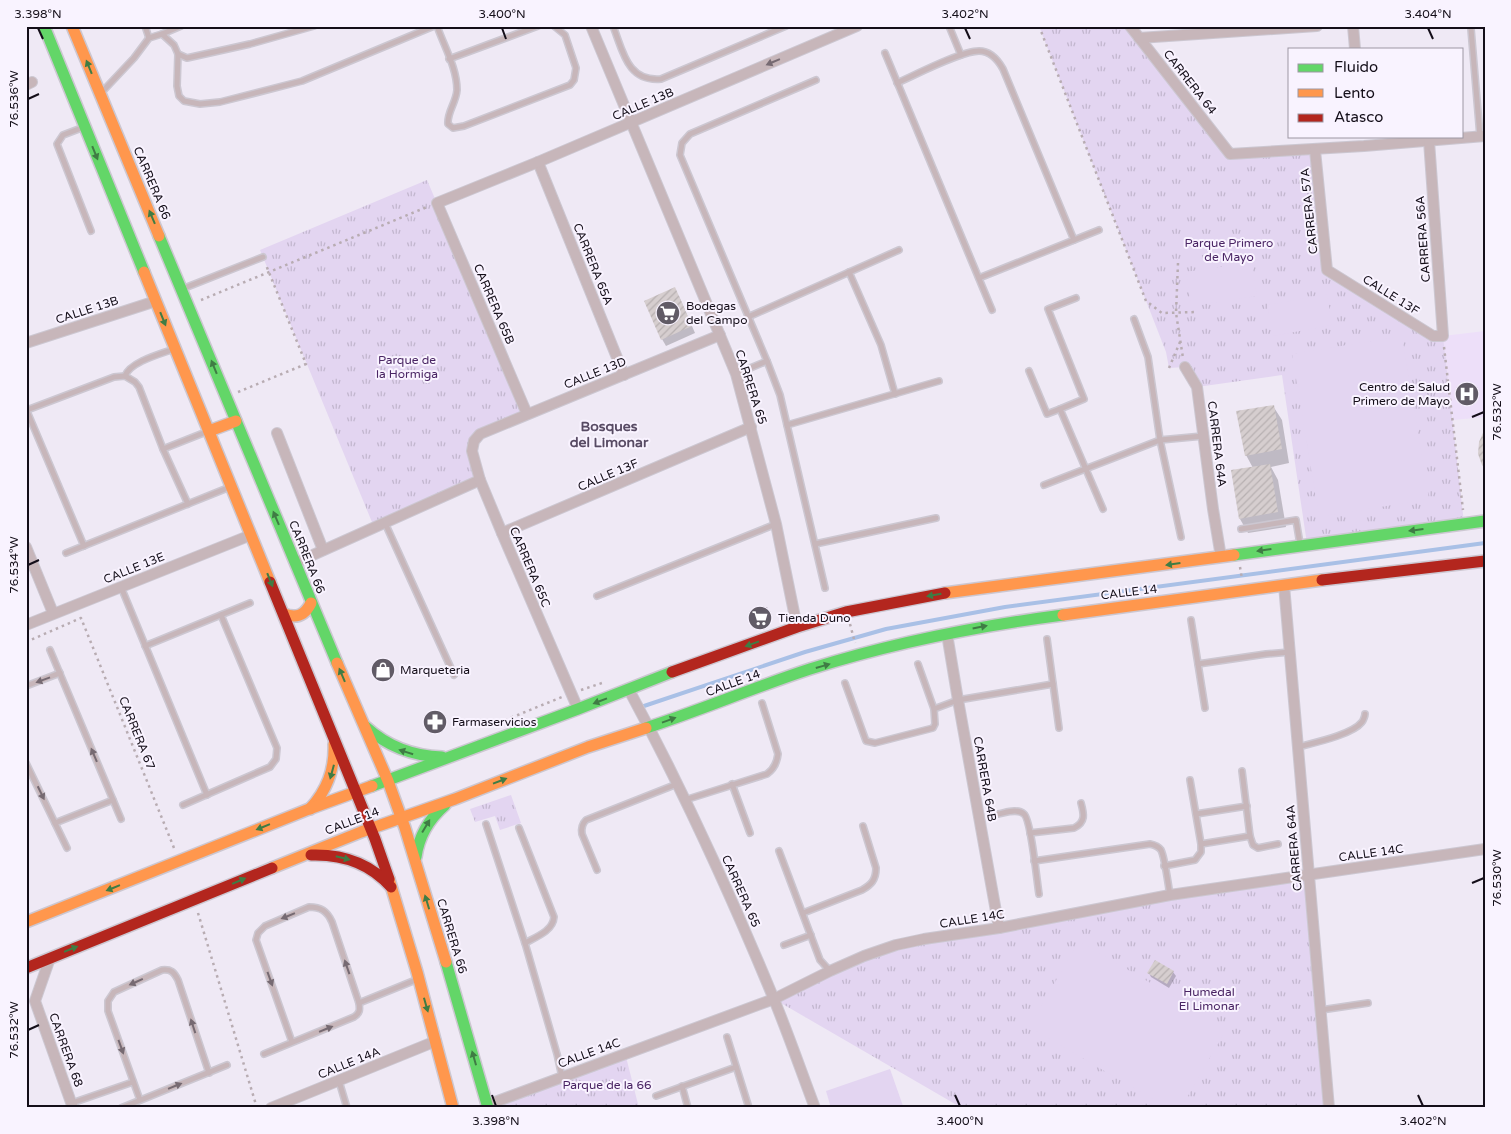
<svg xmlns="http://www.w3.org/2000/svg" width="1511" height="1134" viewBox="0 0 1511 1134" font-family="'Varela Round',sans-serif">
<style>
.built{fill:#eddff9}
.park{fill:url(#park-tufts)}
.pitch{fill:#e3d5f1}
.shadow{fill:#0003}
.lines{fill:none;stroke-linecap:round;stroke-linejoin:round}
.stream{stroke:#a9c0e6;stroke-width:4}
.building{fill:url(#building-hatch)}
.lane-casing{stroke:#ccc7d1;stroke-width:8}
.street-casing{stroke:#ccc7d1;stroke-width:12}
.fast-casing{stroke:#ccc7d1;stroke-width:14}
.slow-casing{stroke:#ccc7d1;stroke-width:14}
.jam-casing{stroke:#ccc7d1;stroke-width:14}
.path{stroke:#b8acb2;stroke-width:2.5;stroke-dasharray:2.5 4;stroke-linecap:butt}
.lane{stroke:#c7b6ba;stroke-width:5}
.street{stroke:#c7b6ba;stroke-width:10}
.fast{stroke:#63d668;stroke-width:11}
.slow{stroke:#ff974d;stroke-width:11}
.jam{stroke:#b3261e;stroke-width:11}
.oneway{fill:#766a72}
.oneway2{fill:#3f7c44}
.ticks{fill:none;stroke:#140e19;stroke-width:2}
.labels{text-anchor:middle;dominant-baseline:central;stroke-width:4;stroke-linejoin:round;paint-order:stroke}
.street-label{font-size:12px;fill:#140e19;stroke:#f9f3ff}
.park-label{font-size:12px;fill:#4a2564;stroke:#f9f3ff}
.poi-label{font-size:12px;fill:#140e19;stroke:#f9f3ff;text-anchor:start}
.neighbourhood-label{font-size:14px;font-weight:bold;fill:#584b64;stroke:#f9f3ff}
.neatline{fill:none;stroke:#140e19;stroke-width:2}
.ticks-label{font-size:12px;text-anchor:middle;fill:#140e19}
</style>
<defs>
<pattern id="park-tufts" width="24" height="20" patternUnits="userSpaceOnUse" patternTransform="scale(1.25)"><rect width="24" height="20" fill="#e3d5f1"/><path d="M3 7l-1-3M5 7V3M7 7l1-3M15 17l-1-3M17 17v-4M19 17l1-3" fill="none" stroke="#c2b6ce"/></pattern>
<pattern id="building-hatch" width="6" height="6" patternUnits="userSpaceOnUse" patternTransform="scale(1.25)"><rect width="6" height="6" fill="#d6cecf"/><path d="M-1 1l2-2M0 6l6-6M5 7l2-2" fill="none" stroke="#b7b0b1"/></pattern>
</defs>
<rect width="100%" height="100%" fill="#efe9f5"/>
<polygon class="built" points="1485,331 1485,417 1453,420 1443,336"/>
<g class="park">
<polygon points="1039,26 1130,26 1230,154 1315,150 1327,270 1433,336 1443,336 1464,523 1307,544 1282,375 1197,387 1185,367 1169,368 1166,352"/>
<polygon points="427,180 527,414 474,441 480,480 374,527 260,250"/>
<polygon points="511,795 521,823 500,830 495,816 475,822 470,809"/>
<polygon points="1309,875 1329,1108 962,1108 774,999 896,945"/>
<polygon points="625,1053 639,1108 488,1108"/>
</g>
<g class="pitch">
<polygon points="1252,262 1257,296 1191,306 1186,272"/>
<polygon points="1327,294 1332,325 1273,336 1267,305"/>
<polygon points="1402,336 1429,499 1319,517 1292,354"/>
<polygon points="1079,941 1227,1028 1181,1108 1168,1108 1029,1027"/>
<polygon points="890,1069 903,1106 899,1108 831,1108 826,1091"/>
</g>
<g class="shadow">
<polygon points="679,296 695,333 666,346 662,339"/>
<polygon points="1273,406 1282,420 1289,463 1271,467 1278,480 1286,527 1248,533 1240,519 1253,468 1246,455"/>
<polygon points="1173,972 1176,976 1169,988 1151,977 1149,973"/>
</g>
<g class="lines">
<polyline class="stream" points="641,707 805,652 886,629 1005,607 1485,543"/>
</g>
<g class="building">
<polygon points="675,287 692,326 661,340 644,301"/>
<polygon points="1274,405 1282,449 1245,456 1236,411"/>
<polygon points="1485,428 1485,469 1482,465 1478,454 1479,442"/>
<polygon points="1270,464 1278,512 1239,519 1231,470"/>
<polygon points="1155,960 1174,971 1167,984 1147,973"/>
</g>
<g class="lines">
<g class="lane-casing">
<g id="lane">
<polyline points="145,26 149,38"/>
<path d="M437,26C444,46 457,68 457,90C456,103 447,112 448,124L453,128L464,126L570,85L574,80L576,68L565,35L554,26"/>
<path d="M613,26C623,51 627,82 661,79L786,26"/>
<polyline points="949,26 961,55"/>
<polyline points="1471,29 1480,136"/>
<polyline points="162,34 181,26"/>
<polyline points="885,53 992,310"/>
<polyline points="178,54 187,58 250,44 314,26"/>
<polyline points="449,59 538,26"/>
<polyline points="816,80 690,134 682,143 680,155 767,361 780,395 825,588"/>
<path d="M897,83C915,75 961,51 979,51C990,51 998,60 1003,69L1074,240"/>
<polyline points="102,92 134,58 149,38 162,34 174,45 178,54 177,86 179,96 184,101 200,104 220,102 302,81 434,26"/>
<polyline points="84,127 63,135 57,144 91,231"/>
<polyline points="849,272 881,345 895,394"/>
<polyline points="979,278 1099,230"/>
<polyline points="182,289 263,257"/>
<polyline points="1076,298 1048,309 1084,399 1060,409 1103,509"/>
<polyline points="748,317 899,250"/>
<polyline points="1134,319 1148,357 1160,440 1181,537"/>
<polyline points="1029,371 1047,414 1060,409"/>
<polyline points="736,374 767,361"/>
<path d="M125,376C130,362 160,354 174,349"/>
<polyline points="26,409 84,546"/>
<polyline points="27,410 114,377 125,376 135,382 139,387 163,449 188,504"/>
<polyline points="787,425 939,381"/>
<polyline points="163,449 206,432"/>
<polyline points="1044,485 1160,440 1203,436"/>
<polyline points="385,523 454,675"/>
<polyline points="1241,529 1296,520 1300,544"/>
<polyline points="815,544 936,518"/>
<polyline points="66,553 230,487"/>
<polyline points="121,587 207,795"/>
<polyline points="597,596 776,524"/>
<polyline points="1191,620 1205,708"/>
<polyline points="1047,639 1059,728"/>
<polyline points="145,646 250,603"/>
<polyline points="50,650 121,819"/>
<polyline points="918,664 934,709"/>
<polyline points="1198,664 1266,654 1290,652"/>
<polyline points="845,683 866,741 875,743 933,728 935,724 934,709 958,700 1053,684"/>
<polyline points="26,686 60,673"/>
<path d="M1298,747C1313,743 1352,735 1362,722C1363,721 1365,716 1365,714"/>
<polyline points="26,763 67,848"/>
<polyline points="1242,771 1250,836 1253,845 1258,848 1278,844"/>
<polyline points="732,784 750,833"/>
<path d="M685,800L767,774C774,769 777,763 778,754L762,703"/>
<polyline points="183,805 270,767 276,759 277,748 221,615"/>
<path d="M998,814C1005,813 1017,808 1024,814C1031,820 1037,882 1039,894"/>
<polyline points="1196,814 1247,806"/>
<polyline points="55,823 113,800"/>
<polyline points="486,824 525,943 557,1054 562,1077"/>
<path d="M519,828L554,917C553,931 536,937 525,943"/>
<path d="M1030,833L1074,828C1086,822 1084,814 1081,803"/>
<polyline points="1201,844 1250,836"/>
<polyline points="779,851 820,960 830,971"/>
<path d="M1034,861L1150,844C1155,845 1158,846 1161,850C1165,858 1168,884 1170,895"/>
<polyline points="1164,866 1195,860 1201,852 1201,844 1190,780"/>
<path d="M597,870L582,834C581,828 582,824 586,820L677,784"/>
<path d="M803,913L862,890C871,885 876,880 876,868L863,826"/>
<polyline points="784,945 811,935"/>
<polyline points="359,1003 418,979"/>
<polyline points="1321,1010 1368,1003"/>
<polyline points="727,1037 749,1108"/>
<path d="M264,1054L354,1017C360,1013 360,1010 359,1003L332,922C327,911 321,907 309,907L265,926L258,933L256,940L292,1042"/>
<polyline points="339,1081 347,1108"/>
<polyline points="682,1086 688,1108"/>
<polyline points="656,1096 736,1067"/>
<path d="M140,1100L108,1011V1001L114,992L162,970C171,969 174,972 178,980L209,1073"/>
<polyline points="72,1103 133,1082"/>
<polyline points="121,1108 227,1065"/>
</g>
</g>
<g class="street-casing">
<g id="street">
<polyline points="591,26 736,374 776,524 797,627"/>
<polyline points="1130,26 1230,154 1364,146 1485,136"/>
<polyline points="1353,26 1355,49"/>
<polyline points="1139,38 1317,26"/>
<polyline points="26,85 32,82"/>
<polyline points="1315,150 1327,270 1433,336 1443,336 1429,141"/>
<polyline points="538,162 624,375"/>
<polyline points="26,343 156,301"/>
<polyline points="1185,367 1197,387 1213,509 1221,557"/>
<polyline points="527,414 437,203 538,162 857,26"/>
<polyline points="277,433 323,550"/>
<polyline points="502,533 751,427"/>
<polyline points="26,547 53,613"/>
<polyline points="295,563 480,480"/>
<polyline points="1284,585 1329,1108"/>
<polyline points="26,625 251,535"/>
<polyline points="947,634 958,700 999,928"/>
<path d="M629,690C683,790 730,893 773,997C788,1033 801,1071 815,1108"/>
<polyline points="578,709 502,533 480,480 472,451 474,441 480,434 720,335"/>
<polyline points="50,958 35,1001 73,1108"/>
<polyline points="487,1105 774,999 830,971 864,956 896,945 924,939 999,928 1170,895 1485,849"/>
<polyline points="271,1108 436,1041"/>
</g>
</g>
<g class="fast-casing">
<g id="fast">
<polyline points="44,26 144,272"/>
<polyline points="159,236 337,663"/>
<polyline points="1234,555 1485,521"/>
<path d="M366,727C388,747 412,756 442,757"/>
<path d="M646,728C701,710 755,687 810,669C892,643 978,626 1063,615"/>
<polyline points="372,786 578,709 672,672"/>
<path d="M416,857C419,835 429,819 445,805"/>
<polyline points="446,962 488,1108"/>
</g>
</g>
<g class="slow-casing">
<g id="slow">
<polyline points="72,26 159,236"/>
<polyline points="144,272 270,582"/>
<polyline points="209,431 236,421"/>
<polyline points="945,593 1234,555"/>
<path d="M284,614C297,619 305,615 311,603"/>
<polyline points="1063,615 1322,580"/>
<polyline points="337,663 388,781 405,828 446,962"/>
<path d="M310,809C327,790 335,770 334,744"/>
<polyline points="272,868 361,832 455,799 588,747 646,728"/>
<polyline points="389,879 417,972 453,1108"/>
<polyline points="26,922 309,809 372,786"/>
</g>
</g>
<g class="jam-casing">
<g id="jam">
<polyline points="1322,580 1485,561"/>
<polyline points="270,582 375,839 389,879"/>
<polyline points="672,672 797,627 846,612 945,593"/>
<path d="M311,855C342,854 370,863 391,887"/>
<polyline points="26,968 272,868"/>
</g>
</g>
<g class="path">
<polyline points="1039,26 1146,301 1162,313 1197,312"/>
<polyline points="1178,263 1176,313 1183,358"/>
<polyline points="201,300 427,207"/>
<polyline points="1444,347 1463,510"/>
<polyline points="1169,368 1180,342"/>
<polyline points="238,392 306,364 266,265"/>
<polyline points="1240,567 1242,579"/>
<polyline points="850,624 855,643"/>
<polyline points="26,642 81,618 174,848"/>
<polyline points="581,690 602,683"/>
<polyline points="493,725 562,697"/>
<polyline points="198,913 257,1108"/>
</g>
<use href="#lane" class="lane"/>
<use href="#street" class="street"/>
<use href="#fast" class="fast"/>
<use href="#slow" class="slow"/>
<use href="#jam" class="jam"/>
</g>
<defs><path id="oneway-solid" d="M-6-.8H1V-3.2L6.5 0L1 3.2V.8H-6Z" transform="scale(1.25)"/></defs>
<g class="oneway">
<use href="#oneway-solid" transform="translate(773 62) rotate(157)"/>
<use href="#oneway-solid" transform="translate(43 680) rotate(160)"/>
<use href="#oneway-solid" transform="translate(94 755) rotate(-113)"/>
<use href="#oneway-solid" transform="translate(41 793) rotate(64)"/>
<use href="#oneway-solid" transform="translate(288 916) rotate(158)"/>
<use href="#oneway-solid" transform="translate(347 967) rotate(-109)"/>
<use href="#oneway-solid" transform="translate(270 979) rotate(70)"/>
<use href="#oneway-solid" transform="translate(136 982) rotate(156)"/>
<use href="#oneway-solid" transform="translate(193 1026) rotate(-108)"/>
<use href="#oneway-solid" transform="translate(326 1029) rotate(-22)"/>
<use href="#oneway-solid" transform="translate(121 1047) rotate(70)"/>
<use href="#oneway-solid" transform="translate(175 1086) rotate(-22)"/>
</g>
<g class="oneway2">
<use href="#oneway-solid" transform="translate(89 67) rotate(-112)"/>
<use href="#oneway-solid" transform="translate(95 153) rotate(68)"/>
<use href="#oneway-solid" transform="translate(152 217) rotate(-113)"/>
<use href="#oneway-solid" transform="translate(163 319) rotate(68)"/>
<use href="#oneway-solid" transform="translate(214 367) rotate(-112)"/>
<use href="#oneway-solid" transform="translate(276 518) rotate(-113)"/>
<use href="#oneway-solid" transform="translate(1416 530) rotate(173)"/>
<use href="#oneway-solid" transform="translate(1264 550) rotate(172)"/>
<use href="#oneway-solid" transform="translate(1173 564) rotate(172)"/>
<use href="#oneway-solid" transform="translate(270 580) rotate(68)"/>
<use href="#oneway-solid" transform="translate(934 595) rotate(170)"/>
<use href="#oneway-solid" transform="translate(980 627) rotate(-11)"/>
<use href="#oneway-solid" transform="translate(752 644) rotate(160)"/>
<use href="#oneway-solid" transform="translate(823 666) rotate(-16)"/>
<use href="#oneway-solid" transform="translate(342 675) rotate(-113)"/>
<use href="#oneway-solid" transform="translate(600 701) rotate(159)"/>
<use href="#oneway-solid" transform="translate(669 720) rotate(-20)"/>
<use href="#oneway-solid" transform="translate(406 752) rotate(-162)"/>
<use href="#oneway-solid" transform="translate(332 772) rotate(105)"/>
<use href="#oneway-solid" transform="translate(500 781) rotate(-21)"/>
<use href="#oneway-solid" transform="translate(426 826) rotate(-59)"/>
<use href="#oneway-solid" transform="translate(263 827) rotate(158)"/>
<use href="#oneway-solid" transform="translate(343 858) rotate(14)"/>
<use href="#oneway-solid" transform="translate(239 881) rotate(-23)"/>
<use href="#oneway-solid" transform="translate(113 888) rotate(158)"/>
<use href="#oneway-solid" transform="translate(427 902) rotate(-107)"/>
<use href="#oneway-solid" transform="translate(71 949) rotate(-22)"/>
<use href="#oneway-solid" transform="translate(426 1005) rotate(74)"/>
<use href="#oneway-solid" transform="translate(474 1058) rotate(-106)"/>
</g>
<path class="ticks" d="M38,28L43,39M502,28L506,39M965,28L970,39M1428,28L1433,39M28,99L39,94M1472,417L1484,412M28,565L39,560M1472,883L1484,878M28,1030L39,1025M492,1095L496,1106M955,1095L960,1106M1418,1095L1423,1106"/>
<defs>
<g id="supermarket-disc" transform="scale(1.25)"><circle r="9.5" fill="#615b66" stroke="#f9f3ff"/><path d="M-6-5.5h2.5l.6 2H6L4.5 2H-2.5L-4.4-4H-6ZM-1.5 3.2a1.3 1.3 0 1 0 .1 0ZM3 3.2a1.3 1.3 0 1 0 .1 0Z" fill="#fff"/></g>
<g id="hospital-disc" transform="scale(1.25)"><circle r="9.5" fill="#615b66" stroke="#f9f3ff"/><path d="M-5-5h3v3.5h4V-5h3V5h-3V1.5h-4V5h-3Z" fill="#fff"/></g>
<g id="shop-disc" transform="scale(1.25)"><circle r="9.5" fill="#615b66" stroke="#f9f3ff"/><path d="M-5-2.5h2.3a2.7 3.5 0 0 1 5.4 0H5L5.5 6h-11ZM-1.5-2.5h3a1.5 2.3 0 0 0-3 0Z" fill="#fff"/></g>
<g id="pharmacy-disc" transform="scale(1.25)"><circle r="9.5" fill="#615b66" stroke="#f9f3ff"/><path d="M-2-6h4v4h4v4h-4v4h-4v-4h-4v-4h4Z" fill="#fff"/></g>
</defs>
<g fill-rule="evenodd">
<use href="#supermarket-disc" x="668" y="313"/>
<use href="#hospital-disc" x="1467" y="394"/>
<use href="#supermarket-disc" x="760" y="618"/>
<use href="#shop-disc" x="383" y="670"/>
<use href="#pharmacy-disc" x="435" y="722"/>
</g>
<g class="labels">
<g class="street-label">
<text transform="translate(1190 82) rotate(52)">CARRERA 64</text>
<text transform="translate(643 104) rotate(-23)">CALLE 13B</text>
<text transform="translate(152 183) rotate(67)">CARRERA 66</text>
<text transform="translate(1309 211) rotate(-96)">CARRERA 57A</text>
<text transform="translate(1423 239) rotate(-94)">CARRERA 56A</text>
<text transform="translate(593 264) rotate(68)">CARRERA 65A</text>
<text transform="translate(1391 295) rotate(32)">CALLE 13F</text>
<text transform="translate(494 304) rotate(67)">CARRERA 65B</text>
<text transform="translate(87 310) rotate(-18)">CALLE 13B</text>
<text transform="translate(595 373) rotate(-22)">CALLE 13D</text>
<text transform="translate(751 387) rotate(72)">CARRERA 65</text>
<text transform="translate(1217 444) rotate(83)">CARRERA 64A</text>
<text transform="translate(608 475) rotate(-23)">CALLE 13F</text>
<text transform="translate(307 557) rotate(68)">CARRERA 66</text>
<text transform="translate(530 567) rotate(67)">CARRERA 65C</text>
<text transform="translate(134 568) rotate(-22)">CALLE 13E</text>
<text transform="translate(1129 592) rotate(-7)">CALLE 14</text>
<text transform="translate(733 683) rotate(-20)">CALLE 14</text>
<text transform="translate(137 733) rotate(68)">CARRERA 67</text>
<text transform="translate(985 779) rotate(80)">CARRERA 64B</text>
<text transform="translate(352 821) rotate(-21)">CALLE 14</text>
<text transform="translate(1294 848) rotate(-95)">CARRERA 64A</text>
<text transform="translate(1371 853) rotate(-8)">CALLE 14C</text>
<text transform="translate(741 891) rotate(66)">CARRERA 65</text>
<text transform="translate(972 919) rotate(-9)">CALLE 14C</text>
<text transform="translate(452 936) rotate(73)">CARRERA 66</text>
<text transform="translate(66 1050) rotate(70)">CARRERA 68</text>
<text transform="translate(589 1053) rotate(-20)">CALLE 14C</text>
<text transform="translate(349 1063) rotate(-22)">CALLE 14A</text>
</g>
<g class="park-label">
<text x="1229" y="243">Parque Primero<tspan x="1229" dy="14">de Mayo</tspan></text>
<text x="407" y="360">Parque de<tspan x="407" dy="14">la Hormiga</tspan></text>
<text x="1209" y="992">Humedal<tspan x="1209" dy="14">El Limonar</tspan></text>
<text x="607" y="1085">Parque de la 66</text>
</g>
<g class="poi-label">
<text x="686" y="306">Bodegas<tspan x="686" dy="14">del Campo</tspan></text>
<text x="1450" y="387" text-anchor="end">Centro de Salud<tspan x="1450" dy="14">Primero de Mayo</tspan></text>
<text x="778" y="618">Tienda Duno</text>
<text x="400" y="670">Marqueteria</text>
<text x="452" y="722">Farmaservicios</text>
</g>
<g class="neighbourhood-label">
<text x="609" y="426">Bosques<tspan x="609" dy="16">del Limonar</tspan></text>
</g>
</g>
<rect width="1511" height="1134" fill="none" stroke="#f9f3ff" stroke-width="55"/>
<rect x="1288" y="48" width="175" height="90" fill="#f9f3ff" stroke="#9d97a3"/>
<rect x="1298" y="64" width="25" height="8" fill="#63d668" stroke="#9d97a3"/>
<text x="1334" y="72" font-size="15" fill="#140e19">Fluido</text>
<rect x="1298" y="89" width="25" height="8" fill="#ff974d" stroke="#9d97a3"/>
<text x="1334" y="98" font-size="15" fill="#140e19">Lento</text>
<rect x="1298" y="114" width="25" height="8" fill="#b3261e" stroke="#9d97a3"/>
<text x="1334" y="122" font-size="15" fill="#140e19">Atasco</text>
<rect x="28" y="28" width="1456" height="1078" class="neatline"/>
<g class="ticks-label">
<text x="38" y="18">3.398°N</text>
<text x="502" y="18">3.400°N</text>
<text x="965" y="18">3.402°N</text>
<text x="1428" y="18">3.404°N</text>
<text transform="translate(14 99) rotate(-90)" y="4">76.536°W</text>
<text transform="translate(1497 412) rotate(-90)" y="4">76.532°W</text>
<text transform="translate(14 565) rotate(-90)" y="4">76.534°W</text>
<text transform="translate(1497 878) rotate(-90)" y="4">76.530°W</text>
<text transform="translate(14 1030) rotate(-90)" y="4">76.532°W</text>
<text x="496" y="1125">3.398°N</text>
<text x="960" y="1125">3.400°N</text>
<text x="1423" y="1125">3.402°N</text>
</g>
</svg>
